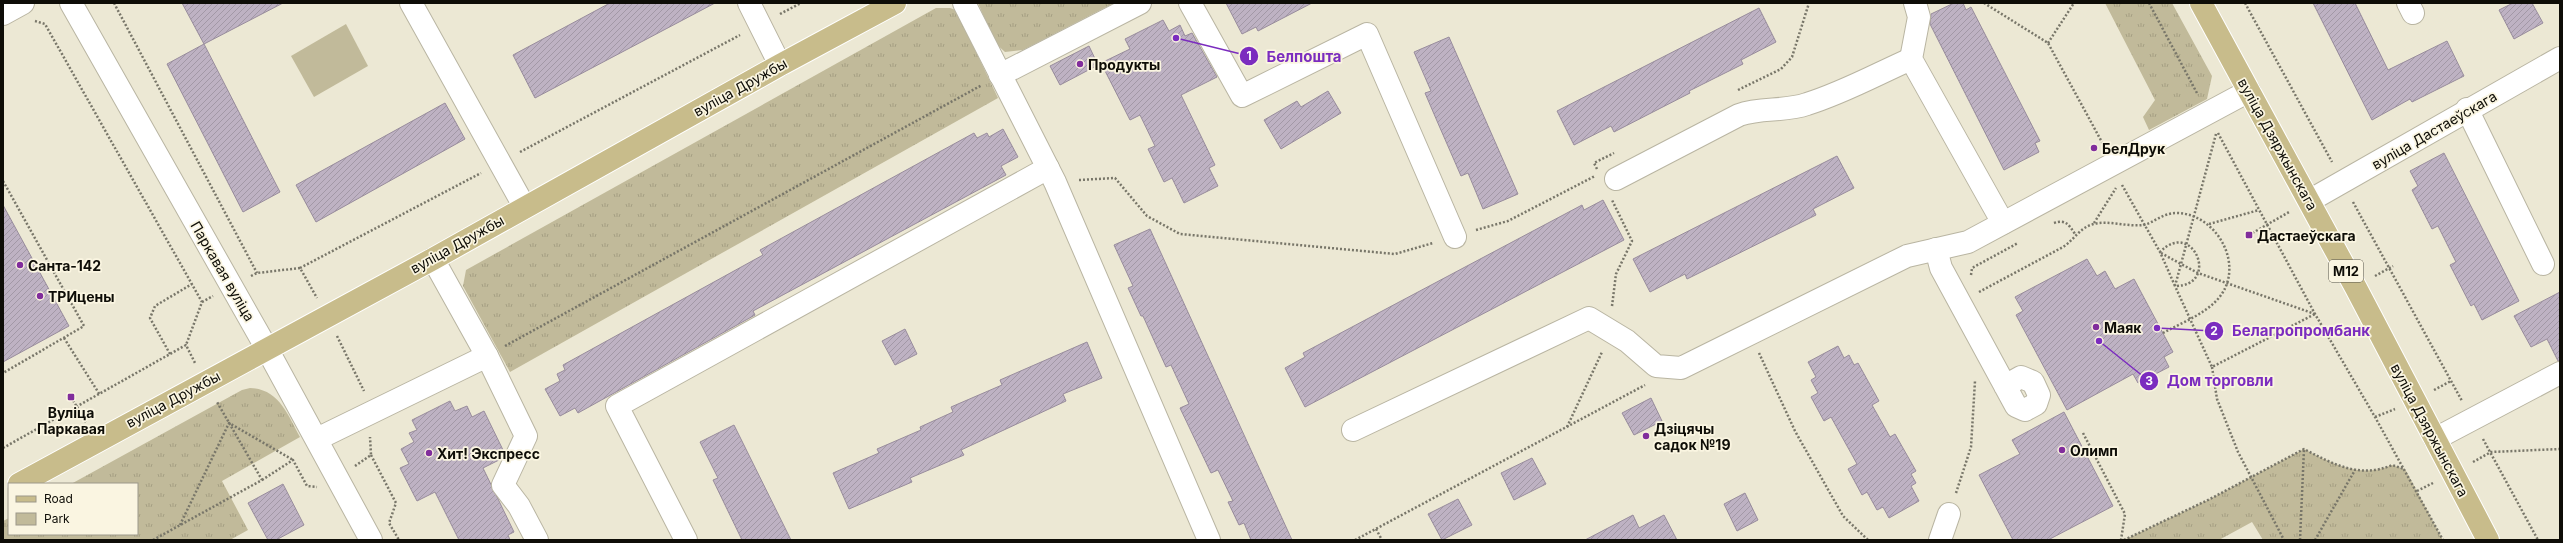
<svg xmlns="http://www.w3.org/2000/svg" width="2563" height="543" viewBox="0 0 2563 543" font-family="Inter,sans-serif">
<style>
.grass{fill:url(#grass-tufts)}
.park{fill:#c1ba9a}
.building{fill:url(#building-hatch);stroke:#988c9c}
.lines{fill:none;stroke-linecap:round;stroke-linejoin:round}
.minor-casing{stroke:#b9b5a2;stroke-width:24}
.major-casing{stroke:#fff;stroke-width:24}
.path{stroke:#787669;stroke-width:2.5;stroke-dasharray:2 2;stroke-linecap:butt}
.minor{stroke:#fff;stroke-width:22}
.major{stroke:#c8bc8b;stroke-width:22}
.poi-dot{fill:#812d9c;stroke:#faf5e1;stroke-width:1.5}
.labels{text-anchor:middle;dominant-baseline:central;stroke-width:3.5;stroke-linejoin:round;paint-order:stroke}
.shield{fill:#faf5e1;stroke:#555348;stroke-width:1}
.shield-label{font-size:13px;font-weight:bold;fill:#0e0d07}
.poi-label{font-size:14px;font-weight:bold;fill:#0e0d07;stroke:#faf5e1;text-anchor:start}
.street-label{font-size:14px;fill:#0e0d07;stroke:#faf5e1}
.leader{fill:none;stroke:#7b2cbf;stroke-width:1.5}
.callout-dot{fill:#7b2cbf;stroke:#faf5e1;stroke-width:1.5}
.mark-label{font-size:12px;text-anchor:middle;font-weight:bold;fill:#fff}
.callout-label{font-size:15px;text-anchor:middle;font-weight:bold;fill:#7b2cbf;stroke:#faf5e1;stroke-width:3.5;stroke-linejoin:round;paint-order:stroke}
</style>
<defs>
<pattern id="grass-tufts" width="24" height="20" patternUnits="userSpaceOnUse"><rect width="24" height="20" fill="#c1ba9a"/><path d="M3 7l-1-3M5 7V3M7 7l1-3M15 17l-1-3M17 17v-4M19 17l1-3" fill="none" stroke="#a59f83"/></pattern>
<pattern id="building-hatch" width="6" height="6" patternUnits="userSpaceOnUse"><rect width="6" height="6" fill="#beb2c3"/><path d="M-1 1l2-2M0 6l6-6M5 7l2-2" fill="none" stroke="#a298a6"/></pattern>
</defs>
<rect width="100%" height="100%" fill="#ece8d4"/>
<g class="grass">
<polygon points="978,3 1114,3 1023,50 1005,52 995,43"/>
<polygon points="2105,3 2172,3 2212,76 2207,99 2149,130 2143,117 2155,100"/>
<polygon points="936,8 950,8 956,10 998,98 510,372 463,286 466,270"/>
<path d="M250,388C279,389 288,415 300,437L222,481L248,530L230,540H3V521L9,518V534H137V484H71L242,390Z"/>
<path d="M2304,449C2333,464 2360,479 2392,465L2405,469L2443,540H2263L2252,522L2219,540H2124L2210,499Z"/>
</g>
<polygon class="park" points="346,24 368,66 314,97 291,56"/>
<g class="building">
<polygon points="182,3 283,3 204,44"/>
<polygon points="610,3 715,3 535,98 513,55"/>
<polygon points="1226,3 1312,3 1258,31 1256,27 1242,34"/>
<polygon points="1954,3 1963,3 1966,10 1971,7 2040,141 2035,143 2039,152 2004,170 1930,24 1931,14"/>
<polygon points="2313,3 2355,3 2388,70 2447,41 2464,76 2412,102 2410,99 2372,120"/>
<polygon points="2513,3 2532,3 2543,23 2514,39 2499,10"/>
<polygon points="1759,8 1776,42 1741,60 1743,64 1689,91 1690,93 1614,132 1611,126 1574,145 1557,111"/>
<polygon points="1163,20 1169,31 1180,25 1185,36 1192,33 1217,77 1181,95 1215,165 1209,168 1218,186 1184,203 1172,178 1164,182 1148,149 1155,146 1140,115 1130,120 1101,63 1130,49 1125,39"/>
<polygon points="1449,37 1518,194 1483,209 1468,173 1461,176 1437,121 1425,93 1431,91 1414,52"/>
<polygon points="204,44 280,192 243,212 167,64"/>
<polygon points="1089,46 1098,65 1060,85 1050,66"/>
<polygon points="1328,91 1341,113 1281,149 1264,120 1297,101 1301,107"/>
<polygon points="445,103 465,139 316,222 296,185"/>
<polygon points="1003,129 1018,157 1001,166 1006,175 753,311 755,315 578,413 575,408 560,416 545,389 560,381 557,374 565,370 563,365 763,255 760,250 974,133 977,138 987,133 989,137"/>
<polygon points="2444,153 2519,301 2482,320 2474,304 2471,306 2450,265 2456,262 2438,226 2432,229 2412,190 2418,186 2410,171"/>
<polygon points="1837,156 1854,188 1813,209 1816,215 1687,279 1685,274 1650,292 1633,259"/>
<polygon points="1603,200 1624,240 1305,407 1285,368 1305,357 1303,353 1582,205 1584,210"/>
<polygon points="3,205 69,326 3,362"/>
<polygon points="1150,229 1292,540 1251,540 1244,523 1239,525 1228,502 1233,501 1218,470 1211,473 1180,408 1189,404 1171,365 1166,367 1143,316 1141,316 1128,288 1133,286 1114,245"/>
<polygon points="2087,259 2097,276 2105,271 2115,289 2134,279 2173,352 2164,357 2169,367 2138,383 2133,374 2067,410 2016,315 2023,311 2015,297"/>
<polygon points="2560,292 2560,361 2558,361 2547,339 2531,347 2514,316"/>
<polygon points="905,329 917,354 895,365 882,341"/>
<polygon points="1087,342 1102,378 1063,394 1066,401 961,450 964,455 910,478 912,482 849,509 833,473 879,453 877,449 921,430 920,427 953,412 951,407 1002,385 1000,380"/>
<polygon points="1838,346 1844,358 1849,355 1854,365 1858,363 1879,401 1872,405 1890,437 1895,434 1916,471 1911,474 1916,483 1911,486 1919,501 1889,518 1883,507 1877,510 1867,492 1862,495 1848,469 1857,464 1831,417 1824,421 1811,397 1818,393 1811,380 1816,377 1808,362"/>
<polygon points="1651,398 1662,421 1634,435 1622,413"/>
<polygon points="450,401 455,411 467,406 472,417 484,411 504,452 501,459 483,468 514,532 508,535 510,540 459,540 435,492 417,501 400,468 409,464 401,449 414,442 409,433 417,430 412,420"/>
<polygon points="2064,412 2113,506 2048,540 2013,540 1979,475 2020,454 2012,440"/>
<polygon points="734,425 791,540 742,540 726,507 713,480 718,478 700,442"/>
<polygon points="1532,458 1546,484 1514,500 1501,473"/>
<polygon points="283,484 304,525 276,540 268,540 248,503"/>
<polygon points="1745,493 1758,520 1737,531 1724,504"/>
<polygon points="1458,499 1472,525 1442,540 1428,514"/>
<polygon points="1633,515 1639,528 1664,515 1677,540 1585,540"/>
</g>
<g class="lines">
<g class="minor-casing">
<g id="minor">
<polyline points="71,3 267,349 371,540"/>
<polyline points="411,3 524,206"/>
<polyline points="749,3 780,65"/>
<polyline points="964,3 1055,182 1209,540"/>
<polyline points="1190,3 1242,96 1367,34 1455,237"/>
<polyline points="1915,3 1919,17 1911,59 2003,223"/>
<polyline points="2408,3 2413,13"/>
<polyline points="3,14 23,3"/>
<polyline points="1000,75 1140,3"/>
<polyline points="2467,109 2543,264"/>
<path d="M1616,179L1739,115C1761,107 1784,112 1807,104C1843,93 1877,74 1911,59"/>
<polyline points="2309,201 2560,58"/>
<polyline points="1936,249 1941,268 2016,406 2025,410 2036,404 2039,395 2033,382 2021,377 2005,386"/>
<polyline points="433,259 487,356 526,436 503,485 519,506 537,540"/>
<polyline points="1353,430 1589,318 1627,341 1656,366 1681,368 1907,256 1968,242 2249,91"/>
<polyline points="317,439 487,356"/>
<polyline points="2435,439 2560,373"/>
<polyline points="686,540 617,406 1048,168"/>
<polyline points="1940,540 1949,514"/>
</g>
</g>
<g class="major-casing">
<g id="major">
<polyline points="2201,3 2356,288 2488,540"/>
<polyline points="19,484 433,259 780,65 895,3"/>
</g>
</g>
<g class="path">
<polyline points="114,3 257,273"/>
<polyline points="1984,3 2048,43 2103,144"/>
<polyline points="2149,3 2198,95"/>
<polyline points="2245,3 2332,162"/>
<polyline points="780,14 801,3"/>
<polyline points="35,21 45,24 202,302 186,345"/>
<polyline points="2048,43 2074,3"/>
<polyline points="1738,90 1781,69 1792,57 1809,3"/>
<polyline points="2218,133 2315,314 2375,417 2443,540"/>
<polyline points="2216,134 2181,264 2198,273 2315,314"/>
<polyline points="520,152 740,35"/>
<polyline points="1597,169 1594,163 1614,153"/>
<polyline points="1079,180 1115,178 1147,216 1180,234 1395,254 1433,243"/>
<polyline points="3,181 84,326 3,373"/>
<path d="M2122,185L2160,252L2175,286C2221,286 2193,218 2160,252"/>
<polyline points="2353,202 2462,401"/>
<path d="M2054,223C2066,219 2069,225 2075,234"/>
<polyline points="2094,223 2116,188"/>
<polyline points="2209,224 2259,210"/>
<polyline points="1476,230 1508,221 1595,176"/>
<polyline points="2249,235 2289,212"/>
<polyline points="2161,253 2181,264 2175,286 2212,367 2315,314"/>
<polyline points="300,268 481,173"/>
<polyline points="1971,275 1972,268 2018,243"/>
<polyline points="251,276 257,273 300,268 317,298"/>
<polyline points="2375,276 2393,266"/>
<path d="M1979,292L2063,247C2074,240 2080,227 2094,224C2109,220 2127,227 2143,225C2154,223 2162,213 2177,213C2218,214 2247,268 2217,300C2203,315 2181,323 2163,333"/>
<polyline points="202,302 213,296"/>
<polyline points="1612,306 1616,274 1632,241 1612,200"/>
<polyline points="337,336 364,391"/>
<polyline points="64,338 100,395"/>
<polyline points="505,346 982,85"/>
<polyline points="1759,353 1795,431 1843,516 1868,540"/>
<polyline points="170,354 150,318 155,306 192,284"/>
<polyline points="2212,367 2217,399 2238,452 2284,540"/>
<polyline points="2434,390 2451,381"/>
<polyline points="71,397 86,422"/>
<polyline points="2375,417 2395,409"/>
<polyline points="1567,427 1602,352"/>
<polyline points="2083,433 2125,514 2121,540"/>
<polyline points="2483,439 2538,540"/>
<polyline points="3,448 186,345 195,363"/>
<polyline points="371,455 396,503 389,523 399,540"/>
<polyline points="2473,462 2491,452 2560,449"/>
<polyline points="355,466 371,455 370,437"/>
<polyline points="262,480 293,460 307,486 317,487"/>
<polyline points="2417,491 2433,483"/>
<polyline points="1956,493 1971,447 1975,381"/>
<polyline points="180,525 229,423 293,460"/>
<polyline points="1376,529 1382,540"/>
<polyline points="153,540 262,480 217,402"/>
<polyline points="1355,540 1645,385"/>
<path d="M2124,540L2210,499L2304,449C2333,464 2360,479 2392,465L2404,469"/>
<polyline points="2300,540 2304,449"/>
<polyline points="2315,540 2355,470"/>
</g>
<use href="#minor" class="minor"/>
<use href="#major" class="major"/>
</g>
<g class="poi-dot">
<circle cx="1080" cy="64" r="4"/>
<circle cx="2094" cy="148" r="4"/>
<rect x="2245" y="231" width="8" height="8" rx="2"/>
<circle cx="20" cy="265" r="4"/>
<circle cx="40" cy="296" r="4"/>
<circle cx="2096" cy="327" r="4"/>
<rect x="67" y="393" width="8" height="8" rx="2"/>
<circle cx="1646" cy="436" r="4"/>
<circle cx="2062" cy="450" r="4"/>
<circle cx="429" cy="453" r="4"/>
</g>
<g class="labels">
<rect class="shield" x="2329" y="260" width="34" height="22" rx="3"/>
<g class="shield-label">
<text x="2346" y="271">М12</text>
</g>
<g class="poi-label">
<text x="1088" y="64">Продукты</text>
<text x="2102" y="148">БелДрук</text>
<text x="2257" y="235">Дастаеўскага</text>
<text x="28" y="265">Санта-142</text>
<text x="48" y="296">ТРИцены</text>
<text x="2104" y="327">Маяк</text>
<text x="71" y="412" text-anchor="middle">Вуліца<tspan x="71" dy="16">Паркавая</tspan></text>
<text x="1654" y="428">Дзіцячы<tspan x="1654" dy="16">садок №19</tspan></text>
<text x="2070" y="450">Олимп</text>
<text x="437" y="453">Хит! Экспресс</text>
</g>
<g class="street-label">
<text transform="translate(740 87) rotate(-29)">вуліца Дружбы</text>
<text transform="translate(2434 130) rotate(-30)">вуліца Дастаеўскага</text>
<text transform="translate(2278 144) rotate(61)">вуліца Дзяржынскага</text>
<text transform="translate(457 244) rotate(-29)">вуліца Дружбы</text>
<text transform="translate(223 271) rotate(60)">Паркавая вуліца</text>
<text transform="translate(173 399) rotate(-28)">вуліца Дружбы</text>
<text transform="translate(2430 430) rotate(62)">вуліца Дзяржынскага</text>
</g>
</g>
<path class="leader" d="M1176 38L1249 56M2157 328L2214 331M2099 341L2149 381"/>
<g class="callout-dot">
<circle cx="1176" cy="38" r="4"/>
<circle cx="2157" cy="328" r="4"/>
<circle cx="2099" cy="341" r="4"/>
<circle cx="1249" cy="56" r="10"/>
<circle cx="2214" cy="331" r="10"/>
<circle cx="2149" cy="381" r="10"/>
</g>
<g class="mark-label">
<text x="1249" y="60">1</text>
<text x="2214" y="335">2</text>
<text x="2149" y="385">3</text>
</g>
<g class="callout-label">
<text x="1304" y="62">Белпошта</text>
<text x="2301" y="336">Белагропромбанк</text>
<text x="2220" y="386">Дом торговли</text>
</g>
<rect width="2563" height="543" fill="none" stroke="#0e0d07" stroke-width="8"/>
<rect x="8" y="483" width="130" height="52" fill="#faf5e1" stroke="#9c988a"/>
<rect x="16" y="496" width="20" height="6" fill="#c8bc8b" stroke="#9c988a"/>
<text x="44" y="503" font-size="12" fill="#0e0d07">Road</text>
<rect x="16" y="513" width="20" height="12" fill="#c1ba9a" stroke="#9c988a"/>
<text x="44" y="523" font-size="12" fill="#0e0d07">Park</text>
</svg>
